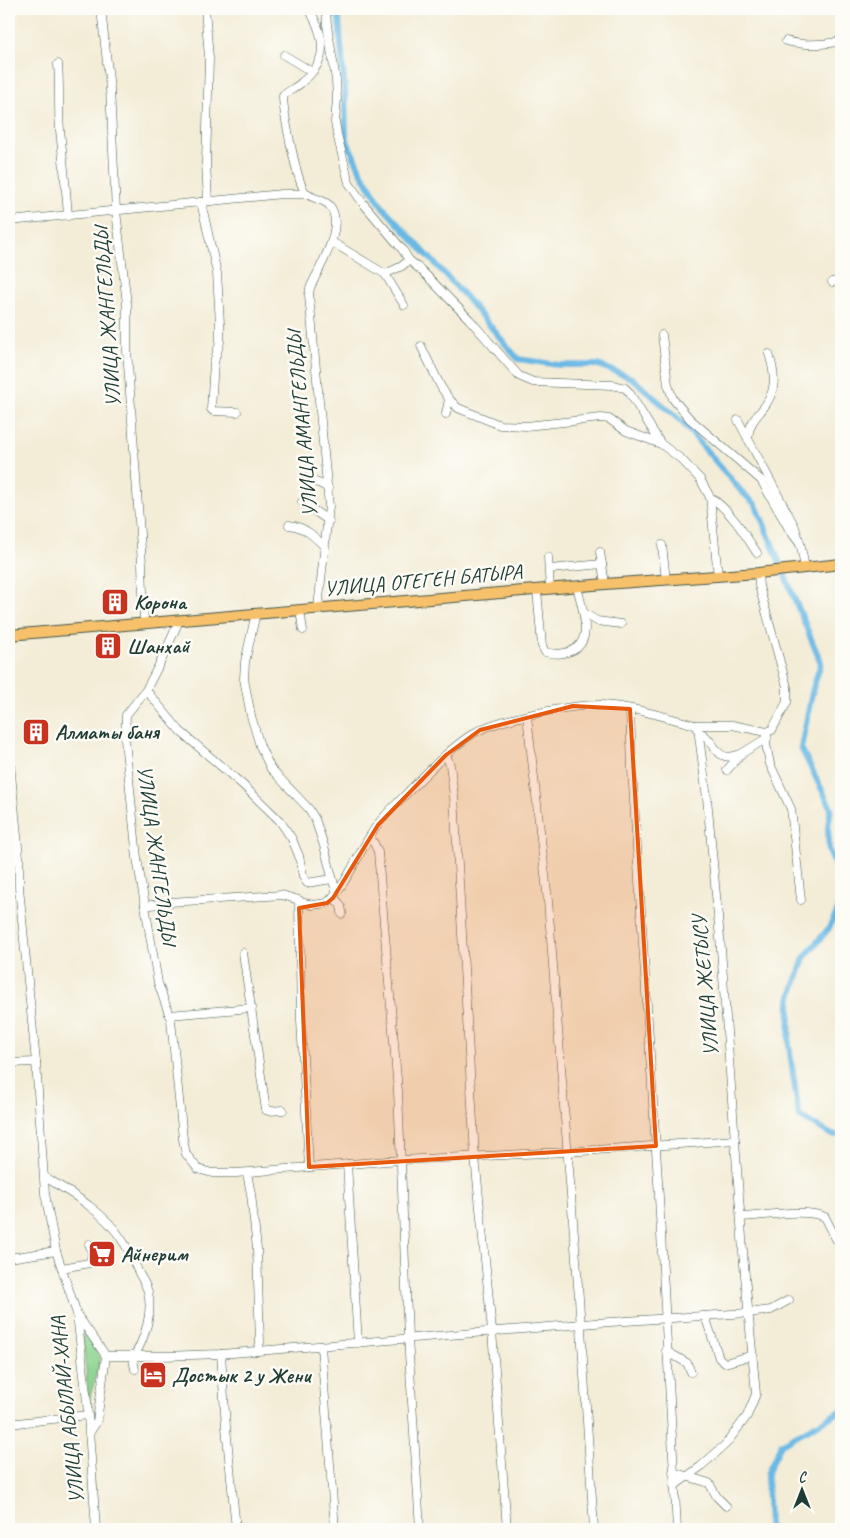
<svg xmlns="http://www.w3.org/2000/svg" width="850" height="1538" viewBox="0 0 850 1538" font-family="Caveat,sans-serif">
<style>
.green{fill:#8ad490;stroke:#548862}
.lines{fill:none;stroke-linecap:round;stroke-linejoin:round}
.canal{stroke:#6ab9e4;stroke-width:6}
.minor-casing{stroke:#3f574c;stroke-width:9}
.major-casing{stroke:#3f574c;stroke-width:12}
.minor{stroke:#fff;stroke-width:8}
.major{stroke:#f7c06b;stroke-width:10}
.marked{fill:#e8590c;fill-opacity:0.2;stroke:#e8590c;stroke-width:4;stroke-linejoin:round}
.labels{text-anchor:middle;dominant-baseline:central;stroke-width:5;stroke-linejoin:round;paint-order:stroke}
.street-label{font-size:21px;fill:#1f3d34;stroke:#fdfcf7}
.poi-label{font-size:21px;font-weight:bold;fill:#1f3d34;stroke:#fdfcf7;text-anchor:start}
</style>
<rect width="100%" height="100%" fill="#fdfcf7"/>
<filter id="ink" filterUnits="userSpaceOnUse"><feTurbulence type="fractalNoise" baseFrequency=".02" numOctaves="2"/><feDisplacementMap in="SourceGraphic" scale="10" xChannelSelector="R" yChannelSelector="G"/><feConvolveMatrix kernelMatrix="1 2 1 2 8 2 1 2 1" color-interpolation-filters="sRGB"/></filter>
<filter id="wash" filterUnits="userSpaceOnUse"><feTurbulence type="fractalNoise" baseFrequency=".0096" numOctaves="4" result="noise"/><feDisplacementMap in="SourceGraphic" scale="20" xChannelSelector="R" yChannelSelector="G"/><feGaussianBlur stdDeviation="1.12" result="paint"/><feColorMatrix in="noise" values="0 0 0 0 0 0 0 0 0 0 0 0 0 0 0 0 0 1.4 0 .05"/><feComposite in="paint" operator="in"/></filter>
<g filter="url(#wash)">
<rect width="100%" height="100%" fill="#f3ecd6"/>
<polygon class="green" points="82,1330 101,1357 89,1401"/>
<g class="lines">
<g class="canal">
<polyline points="338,9 345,92 346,139 362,174 382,206 463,294 518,359 559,365 598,365 632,378 682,422 741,491 756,505 821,663 813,688 801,748 831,808 828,827 829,850 837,871 841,887"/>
<polyline points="841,904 829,928 804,958 790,999 789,1045 799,1116 832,1135 841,1135"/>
<polyline points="769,1529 767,1474 781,1444 841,1411"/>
</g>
</g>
</g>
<g filter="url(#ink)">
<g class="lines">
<g class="minor-casing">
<g id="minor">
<polyline points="101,9 110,89 116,211 127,304 127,350 142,563 144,623"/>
<polyline points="205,9 209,58 206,163 208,201"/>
<path d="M309,9C325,37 330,60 302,82C296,88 289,90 283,96C283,110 297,185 306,193C312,199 323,199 329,205C347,225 319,268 310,288L309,295L329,506L318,608"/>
<polyline points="326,9 327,25 336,80 337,99 335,122 337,134 349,183 362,202 402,249 409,260 422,271 469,319 519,376 533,382 612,385 625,388 629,392 661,444"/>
<path d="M786,41C804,46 822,45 841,41"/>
<polyline points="284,55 312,72"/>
<path d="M58,64C60,86 58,108 60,130C63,159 66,187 68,216"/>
<polyline points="201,202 217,273 220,324 220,342 214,362 211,409 213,411 237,412"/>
<polyline points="9,221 282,194 306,194"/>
<polyline points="332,242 385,274 404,305"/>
<polyline points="385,274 402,266 409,260"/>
<polyline points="832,282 841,280"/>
<polyline points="662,335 668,385 673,399 690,419 761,480 789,529 800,544"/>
<polyline points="421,346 441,387 449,399 458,408 500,425 526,426 601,418 609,419 626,431 661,444 681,459 700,479 710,497 718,576"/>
<polyline points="446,414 449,399"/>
<polyline points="738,420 795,527 801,547 805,568"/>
<path d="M748,439C749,426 753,420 761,411C777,392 776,376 769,354"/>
<polyline points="304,478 321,484 328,488"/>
<path d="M710,497C730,510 744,533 757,553"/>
<polyline points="302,502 329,521"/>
<path d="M289,525C304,526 315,537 325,547"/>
<polyline points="662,545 666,580"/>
<polyline points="600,552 605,584"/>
<polyline points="548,557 550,589"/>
<polyline points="550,569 602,564"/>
<path d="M537,590L542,646L545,652C553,654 560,655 568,652C597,644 581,606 577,586"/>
<polyline points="300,610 303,630"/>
<polyline points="256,613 245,662 244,679 251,716 260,746 271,769 309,809 315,819 324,846 336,892"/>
<polyline points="584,613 597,621 621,624"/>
<polyline points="179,621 163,657 146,690 126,715 125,740 137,858 158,983 171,1020 183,1139 186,1154 198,1169 212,1173 236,1173 400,1160 567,1152 735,1140"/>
<polyline points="146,690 180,731 244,786 280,821 292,839 299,856 303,876 307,883 332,879"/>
<polyline points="630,709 632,769 659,1197 677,1529"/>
<polyline points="527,716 548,901 579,1298 594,1529"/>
<polyline points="695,725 732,725 767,732 772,730 787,702 787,687 759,586 758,573"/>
<path d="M699,732C718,740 713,765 741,754"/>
<polyline points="767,732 766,744 770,764 791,809 801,900"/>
<polyline points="9,753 19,857 19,887 26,961 36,1062 45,1194 56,1251 77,1314 87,1402 96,1529"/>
<polyline points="446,755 450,765 454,796 475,1157 492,1331 507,1529"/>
<polyline points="727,770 741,754 767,738"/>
<polyline points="369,839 374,843 378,852 398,1091 408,1338 420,1529"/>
<path d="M333,898C340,902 342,906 342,914"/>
<path d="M300,902L313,905L327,903C350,881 359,849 378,824C387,812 399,802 409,791C428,772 448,750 471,735C494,719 574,704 602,705C634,707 665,717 695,725L698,728L707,798L721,949L744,1265L756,1394L747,1416L726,1444L700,1467L674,1486"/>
<polyline points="145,906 170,902 282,895 299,900 301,1020 309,1167"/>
<polyline points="243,953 266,1110 269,1111 283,1110"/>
<polyline points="169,1015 252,1008"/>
<polyline points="9,1063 36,1062"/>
<polyline points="347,1164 358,1343"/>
<polyline points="247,1173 251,1194 257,1249 260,1342 258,1351"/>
<path d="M45,1177C71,1193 106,1213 122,1240C129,1249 133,1261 138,1271C141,1278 146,1284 148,1292C153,1313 145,1337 135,1355"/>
<path d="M741,1217C764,1216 806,1208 825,1217L836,1239"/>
<polyline points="9,1258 56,1251"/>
<path d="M62,1268L89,1263C93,1257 92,1250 89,1244"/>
<polyline points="78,1316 106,1356 97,1421 89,1434"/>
<polyline points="705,1316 719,1358 725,1363 753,1355"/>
<polyline points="321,1346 335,1529"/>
<polyline points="666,1351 687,1363 691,1372"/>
<polyline points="221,1354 226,1427 236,1529"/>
<polyline points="132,1355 135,1369"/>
<polyline points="106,1356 162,1356 221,1354 595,1323 748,1313 771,1310 789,1300"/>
<polyline points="9,1424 88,1415"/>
<polyline points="673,1472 709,1483 717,1497 726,1506"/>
</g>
</g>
<g class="major-casing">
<polyline id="major" points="9,635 605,584 758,573 841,564"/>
</g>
<use href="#minor" class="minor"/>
<use href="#major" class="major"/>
</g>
</g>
<path class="marked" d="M573,706L630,709L656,1146L309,1167L299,908L327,903L333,898L378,825L446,755L480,730Z"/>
<defs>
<g id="building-square" transform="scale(1.4375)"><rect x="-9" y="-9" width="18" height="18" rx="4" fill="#c8321e" stroke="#fdfcf7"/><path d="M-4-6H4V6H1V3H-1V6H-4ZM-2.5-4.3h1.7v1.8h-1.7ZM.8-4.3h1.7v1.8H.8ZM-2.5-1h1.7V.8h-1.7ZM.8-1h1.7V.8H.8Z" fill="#fff"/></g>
<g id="supermarket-square" transform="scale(1.4375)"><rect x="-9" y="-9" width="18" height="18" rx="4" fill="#c8321e" stroke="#fdfcf7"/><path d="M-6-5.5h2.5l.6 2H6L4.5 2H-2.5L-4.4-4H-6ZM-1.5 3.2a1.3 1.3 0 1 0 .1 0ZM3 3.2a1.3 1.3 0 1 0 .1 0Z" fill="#fff"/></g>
<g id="hotel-square" transform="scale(1.4375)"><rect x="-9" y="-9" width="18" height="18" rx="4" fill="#c8321e" stroke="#fdfcf7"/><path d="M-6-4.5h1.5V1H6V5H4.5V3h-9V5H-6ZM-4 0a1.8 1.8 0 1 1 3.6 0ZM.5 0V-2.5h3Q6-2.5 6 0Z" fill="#fff"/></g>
</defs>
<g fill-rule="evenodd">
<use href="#building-square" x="115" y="602"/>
<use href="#building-square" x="108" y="646"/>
<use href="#building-square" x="36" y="732"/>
<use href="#supermarket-square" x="102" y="1254"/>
<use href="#hotel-square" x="153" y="1375"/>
</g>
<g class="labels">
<g class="street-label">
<text transform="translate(107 317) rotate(-94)">УЛИЦА ЖАНГЕЛЬДЫ</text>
<text transform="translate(302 424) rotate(-95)">УЛИЦА АМАНГЕЛЬДЫ</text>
<text transform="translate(423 580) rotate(-5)">УЛИЦА ОТЕГЕН БАТЫРА</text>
<text transform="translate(157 855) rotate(82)">УЛИЦА ЖАНГЕЛЬДЫ</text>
<text transform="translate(705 986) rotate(-95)">УЛИЦА ЖЕТЫСУ</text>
<text transform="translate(67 1410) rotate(-96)">УЛИЦА АБЫЛАЙ-ХАНА</text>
</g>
<g class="poi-label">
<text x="134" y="602">Корона</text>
<text x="127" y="646">Шанхай</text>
<text x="55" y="732">Алматы баня</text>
<text x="121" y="1254">Айнерим</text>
<text x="172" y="1375">Достык 2 у Жени</text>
</g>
</g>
<rect width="850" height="1538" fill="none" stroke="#fdfcf7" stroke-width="30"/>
<g transform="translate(802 1490)" stroke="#fdfcf7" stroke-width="4" paint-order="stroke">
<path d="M0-4L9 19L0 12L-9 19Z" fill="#1f3d34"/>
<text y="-8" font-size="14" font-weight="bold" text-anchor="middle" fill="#1f3d34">С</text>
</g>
</svg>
